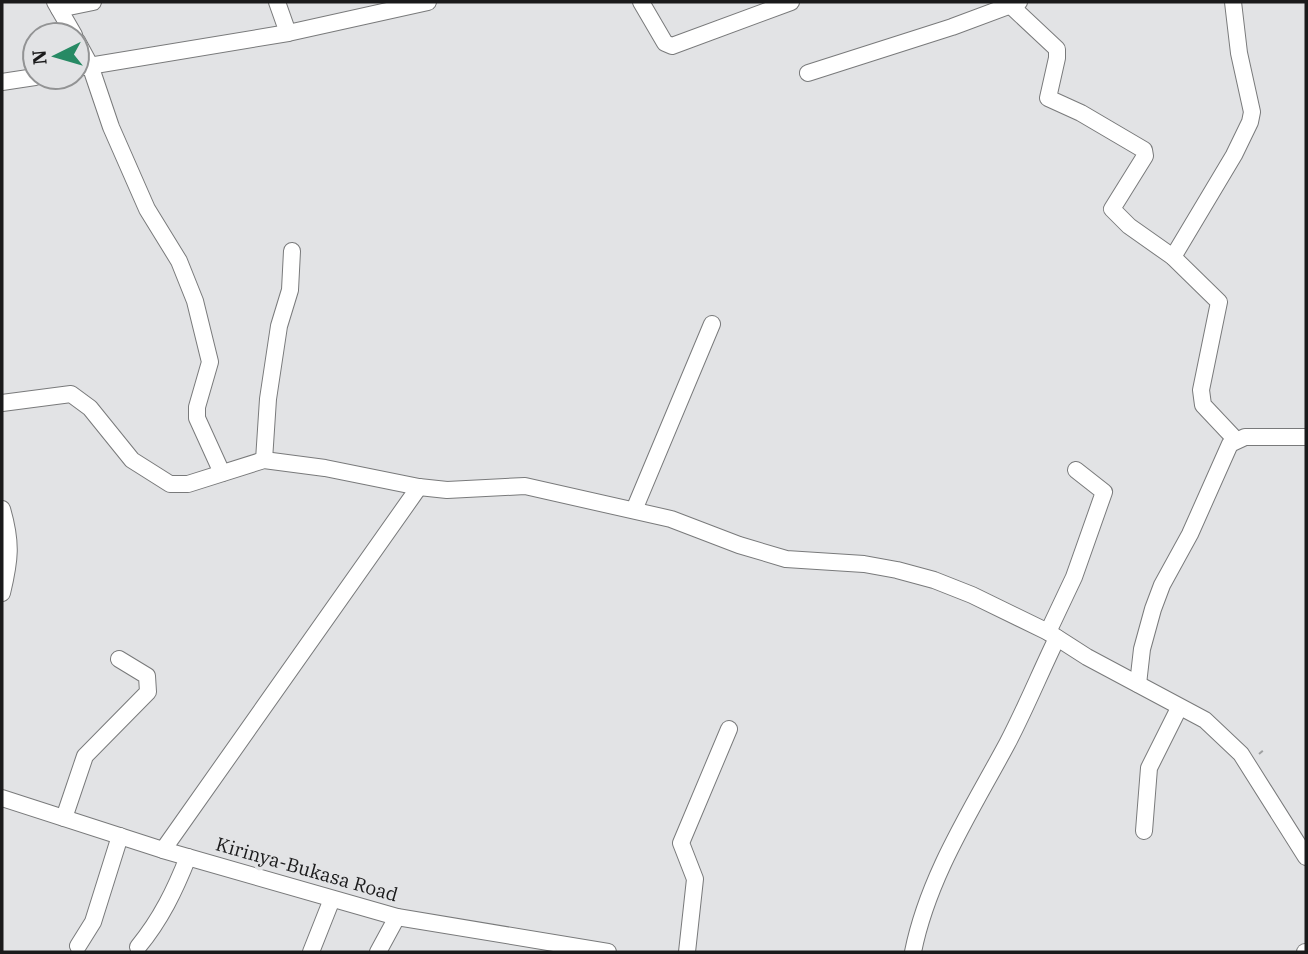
<svg xmlns="http://www.w3.org/2000/svg" width="1308" height="954" viewBox="0 0 1308 954" font-family="'IBM Plex Serif',serif">
<style>
.lines{fill:none;stroke-linecap:round;stroke-linejoin:round}
.minor-casing{stroke:#797a7b;stroke-width:18}
.path{stroke:#9fa0a1;stroke-width:2;stroke-dasharray:5 5;stroke-linecap:butt}
.minor{stroke:#fff;stroke-width:16}
.labels{text-anchor:middle;dominant-baseline:central;stroke-width:7;stroke-linejoin:round;paint-order:stroke}
.street-label{font-size:19px;fill:#1a1a1b;stroke:#e2e3e5}
</style>
<rect width="100%" height="100%" fill="#e2e3e5"/>
<g class="lines">
<g class="minor-casing">
<g id="minor">
<polyline points="55,2 74,35"/>
<polyline points="277,2 288,33"/>
<polyline points="641,2 665,43 672,46 791,2"/>
<polyline points="1010,5 1057,49 1057,58 1048,98 1081,113 1144,150 1145,156 1112,209 1129,226 1173,257 1219,302 1201,390 1203,405 1236,440"/>
<polyline points="59,9 93,2"/>
<polyline points="77,41 90,65 111,127 147,209 179,261 195,301 210,362 197,407 197,418 222,473"/>
<polyline points="77,68 288,33 428,2"/>
<polyline points="808,73 952,27 1019,2"/>
<polyline points="2,82 35,77"/>
<polyline points="1173,257 1234,155 1250,122 1252,112 1239,53 1233,2"/>
<polyline points="2,403 71,394 90,408 132,460 170,484 188,484 264,460 325,468 419,487 447,490 525,486 671,519 739,545 786,559 864,564 897,570 934,580 972,595 1048,632 1087,657 1205,720 1241,754 1306,857"/>
<polyline points="264,460 268,399 279,326 290,290 292,251"/>
<path d="M2,509C12,543 10,560 2,593"/>
<polyline points="634,510 712,324"/>
<polyline points="1048,632 1074,577 1104,492 1076,470"/>
<polyline points="1138,684 1142,649 1153,609 1162,585 1190,534 1230,444 1245,437 1306,437"/>
<polyline points="2,798 163,850 397,917 608,952"/>
<polyline points="64,818 85,756 148,692 147,676 119,659"/>
<polyline points="1144,831 1149,768 1179,708"/>
<polyline points="163,850 419,487"/>
<polyline points="78,946 93,922 120,836"/>
<path d="M138,947C161,919 175,890 188,857"/>
<polyline points="311,952 332,899"/>
<polyline points="378,952 397,917"/>
<polyline points="687,952 695,879 681,843 729,729"/>
<path d="M913,952C928,877 971,811 1007,744C1025,710 1040,673 1057,638"/>
<polyline points="1305,952 1306,952"/>
</g>
</g>
<polyline class="path" points="1259,754 1266,748"/>
<use href="#minor" class="minor"/>
</g>
<g class="labels">
<g class="street-label">
<text transform="translate(307 869) rotate(16)">Kirinya-Bukasa Road</text>
</g>
</g>
<rect width="1308" height="954" fill="none" stroke="#1a1a1b" stroke-width="7"/>
<g transform="translate(56 56) rotate(265)"><circle r="33" fill="#e2e3e5" stroke="#929394" stroke-width="2"/>
<path d="M0-5L12 26L0 18L-12 26Z" fill="#278a64"/>
<text y="-10" font-size="19" font-weight="bold" text-anchor="middle" fill="#1a1a1b">N</text>
</g>
</svg>
